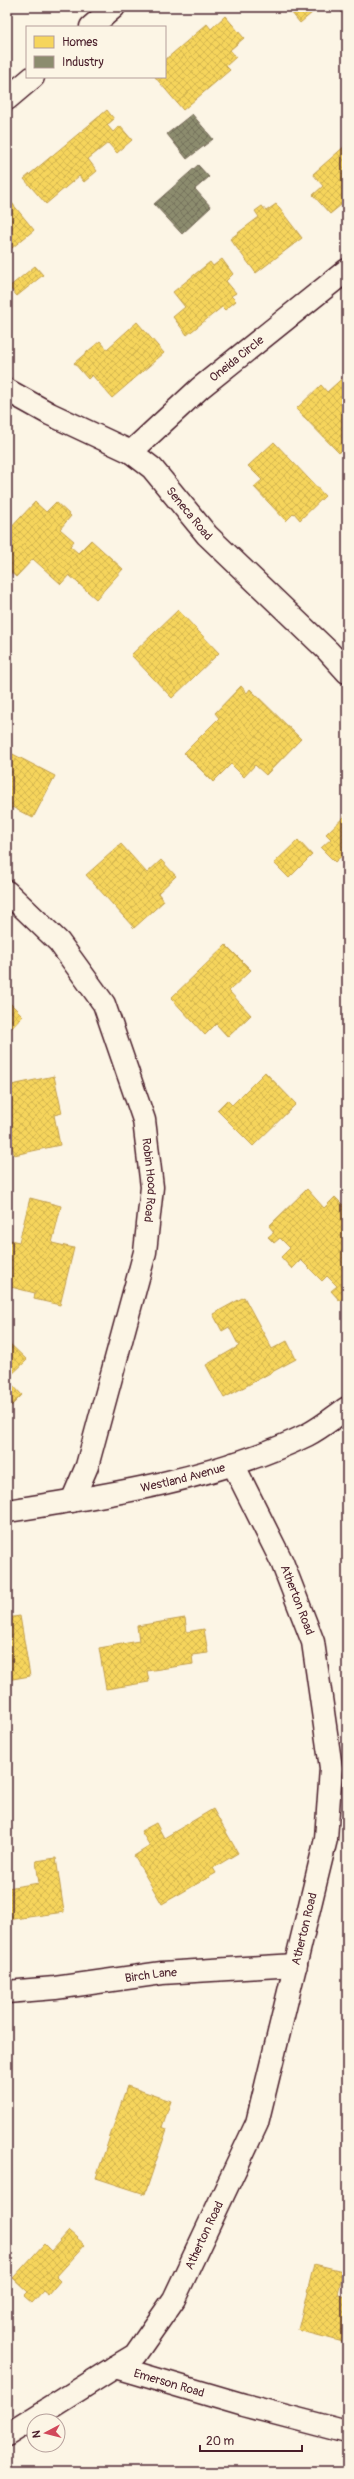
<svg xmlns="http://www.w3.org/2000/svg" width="354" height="2479" viewBox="0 0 354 2479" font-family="Pangolin,sans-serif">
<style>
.homes{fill:url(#homes-cross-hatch);stroke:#c29e4d}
.industry{fill:url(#industry-cross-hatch);stroke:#786b5a}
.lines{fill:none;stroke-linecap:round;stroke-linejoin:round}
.minor-casing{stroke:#4a1f2b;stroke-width:25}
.tertiary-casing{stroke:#4a1f2b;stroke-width:25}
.minor{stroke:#fcf5e5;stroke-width:22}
.tertiary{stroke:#fcf5e5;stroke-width:22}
.labels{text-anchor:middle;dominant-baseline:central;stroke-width:4;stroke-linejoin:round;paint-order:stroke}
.street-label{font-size:12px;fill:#4a1f2b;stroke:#fcf5e5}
</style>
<defs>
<pattern id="homes-cross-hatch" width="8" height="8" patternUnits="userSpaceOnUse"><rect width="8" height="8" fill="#f6d55c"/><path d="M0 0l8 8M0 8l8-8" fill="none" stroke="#d4b650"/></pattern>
<pattern id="industry-cross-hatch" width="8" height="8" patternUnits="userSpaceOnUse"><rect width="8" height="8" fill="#8c8c6e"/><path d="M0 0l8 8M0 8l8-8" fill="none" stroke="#74725b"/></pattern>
</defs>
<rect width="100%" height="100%" fill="#fcf5e5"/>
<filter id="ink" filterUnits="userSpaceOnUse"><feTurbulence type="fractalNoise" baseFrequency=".025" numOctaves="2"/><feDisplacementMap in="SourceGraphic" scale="8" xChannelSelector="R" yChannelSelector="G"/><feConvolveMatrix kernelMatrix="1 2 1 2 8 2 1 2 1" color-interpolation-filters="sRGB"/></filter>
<g filter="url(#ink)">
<g class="homes">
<polygon points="287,7 319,7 300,23"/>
<polygon points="225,16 244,38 230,50 236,57 226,66 230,70 183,110 155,77 165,77 165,60 207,24 211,29"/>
<polygon points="107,110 114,119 107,125 113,132 120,126 132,140 117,153 108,143 88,159 97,171 84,182 79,176 46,204 24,179"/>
<polygon points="346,145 347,200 330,214 313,195 323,186 313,174"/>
<polygon points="7,197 34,230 7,252"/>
<polygon points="276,204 302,238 256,273 230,239 259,217 255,211 262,206 266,211"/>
<polygon points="222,259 233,274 226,281 236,293 231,296 236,301 225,310 222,307 187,335 173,317 185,307 173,292 210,262 213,266"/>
<polygon points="35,266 43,275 17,296 9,287"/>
<polygon points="137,322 164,353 112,398 92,375 88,379 74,363 100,341 107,349"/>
<polygon points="347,374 347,446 339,453 296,409 321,385 327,392"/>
<polygon points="274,442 325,496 300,520 294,513 286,521 254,487 262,480 248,466"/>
<polygon points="35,502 46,512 56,502 71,516 60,529 74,541 70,546 78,553 91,540 123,569 96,599 69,575 61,584 33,559 16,577 7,569 7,547 13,541 7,536 7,532"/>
<polygon points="178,610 219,653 172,698 131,655"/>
<polygon points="241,686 247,693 250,689 301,739 266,775 255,765 244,777 231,764 213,782 184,753 219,718 215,713"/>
<polygon points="7,751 55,776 33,818 12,807 7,817"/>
<polygon points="347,814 347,851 335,862 321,848 331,839 326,834"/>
<polygon points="298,840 312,855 289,878 274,863"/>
<polygon points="121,844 147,873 161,860 176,876 158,893 164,901 134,928 86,875"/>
<polygon points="226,945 251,970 229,991 251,1015 228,1037 216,1024 205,1035 171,998"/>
<polygon points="9,1002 23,1016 7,1033 7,1004"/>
<polygon points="265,1072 296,1104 253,1146 217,1110 227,1100 232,1105"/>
<polygon points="54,1076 62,1113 54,1115 60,1145 14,1155 7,1124 7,1086"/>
<polygon points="307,1189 324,1208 335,1197 347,1209 347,1294 340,1301 331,1291 337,1286 327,1276 322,1281 301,1260 292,1269 281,1257 290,1248 280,1238 274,1243 268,1237 274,1232 269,1226"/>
<polygon points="30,1198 61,1206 52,1243 74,1248 60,1305 34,1299 35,1293 7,1286 7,1251 10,1240 19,1242"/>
<polygon points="244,1297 272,1349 287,1341 296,1359 224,1398 206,1365 239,1346 229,1327 222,1331 213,1314"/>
<polygon points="7,1341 27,1360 7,1379 22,1395 7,1410"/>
<polygon points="20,1616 30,1676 7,1680 7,1618"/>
<polygon points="185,1618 187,1632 204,1629 208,1653 192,1655 193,1664 147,1671 149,1682 106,1689 99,1648 139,1641 137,1626"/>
<polygon points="213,1809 238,1853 213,1868 216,1873 162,1904 134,1856 150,1846 141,1831 156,1823 164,1838"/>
<polygon points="56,1858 64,1912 7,1920 7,1888 39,1883 36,1861"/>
<polygon points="127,2086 171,2101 162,2127 167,2129 145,2194 96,2178"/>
<polygon points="69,2231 85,2245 56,2277 60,2281 48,2295 43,2291 32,2303 24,2296 28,2292 13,2278 44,2244 51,2251"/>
<polygon points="314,2264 343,2271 338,2295 347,2297 347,2343 298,2330"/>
</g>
<g class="industry">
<polygon points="192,114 213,139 187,159 167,134"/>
<polygon points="198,165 209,177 195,189 211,207 182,234 154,204"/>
</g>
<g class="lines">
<g class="minor-casing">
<g id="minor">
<polyline points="91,27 114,7"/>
<polyline points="7,99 33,77"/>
<path id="s1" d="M7,390L50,414L131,452L152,468L207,535L328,651L347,672"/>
<path id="s2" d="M131,452L200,388L347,270"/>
<path id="s3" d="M7,892L59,942L104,1004L144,1120L152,1187L145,1252L87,1466L72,1501"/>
<path id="s4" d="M7,1992L55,1988L162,1973L296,1965"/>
<path id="s5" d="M115,2367L135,2355L174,2299L257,2123L326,1839L331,1768L313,1642L282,1562L233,1464"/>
<path id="s6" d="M7,2435L115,2367L244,2405L347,2432"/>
</g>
</g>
<g class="tertiary-casing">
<g id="tertiary">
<path id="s7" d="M7,1511C105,1496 217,1479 307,1435C321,1428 334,1417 347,1408"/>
</g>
</g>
<use href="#minor" class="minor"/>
<use href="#tertiary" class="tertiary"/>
</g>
</g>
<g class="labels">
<g class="street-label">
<text stroke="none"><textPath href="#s2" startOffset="141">Oneida Circle</textPath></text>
<text stroke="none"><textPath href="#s1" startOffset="224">Seneca Road</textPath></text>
<text stroke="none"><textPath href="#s3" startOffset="332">Robin Hood Road</textPath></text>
<text stroke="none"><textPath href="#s7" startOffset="179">Westland Avenue</textPath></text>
<text transform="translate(297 1600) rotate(69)">Atherton Road</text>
<text stroke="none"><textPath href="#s5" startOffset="486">Atherton Road</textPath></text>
<text stroke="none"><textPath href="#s4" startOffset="145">Birch Lane</textPath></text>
<text stroke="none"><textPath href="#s5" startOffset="162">Atherton Road</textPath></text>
<text stroke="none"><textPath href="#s6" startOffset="184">Emerson Road</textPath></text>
</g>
</g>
<rect width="354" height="2479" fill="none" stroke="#fcf5e5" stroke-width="24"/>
<rect x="12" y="12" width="330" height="2455" fill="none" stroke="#4a1f2b" stroke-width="1.5" filter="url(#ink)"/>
<rect x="26" y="26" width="140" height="52" fill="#fcf5e5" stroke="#b59f9b"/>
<rect x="34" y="36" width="20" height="12" fill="#f6d55c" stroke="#b59f9b"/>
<text x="62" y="46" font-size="12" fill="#4a1f2b">Homes</text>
<rect x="34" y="56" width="20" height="12" fill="#8c8c6e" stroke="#b59f9b"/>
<text x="62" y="66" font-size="12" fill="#4a1f2b">Industry</text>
<g transform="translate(46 2433) rotate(263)"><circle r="19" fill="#fcf5e5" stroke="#b59f9b"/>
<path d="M0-3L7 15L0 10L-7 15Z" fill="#d1495b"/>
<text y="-6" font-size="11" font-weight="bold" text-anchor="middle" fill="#4a1f2b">N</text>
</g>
<path d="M200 2445v6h102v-6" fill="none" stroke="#4a1f2b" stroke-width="2"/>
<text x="206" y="2445" font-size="12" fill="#4a1f2b" stroke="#fcf5e5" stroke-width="3" paint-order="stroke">20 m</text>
</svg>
